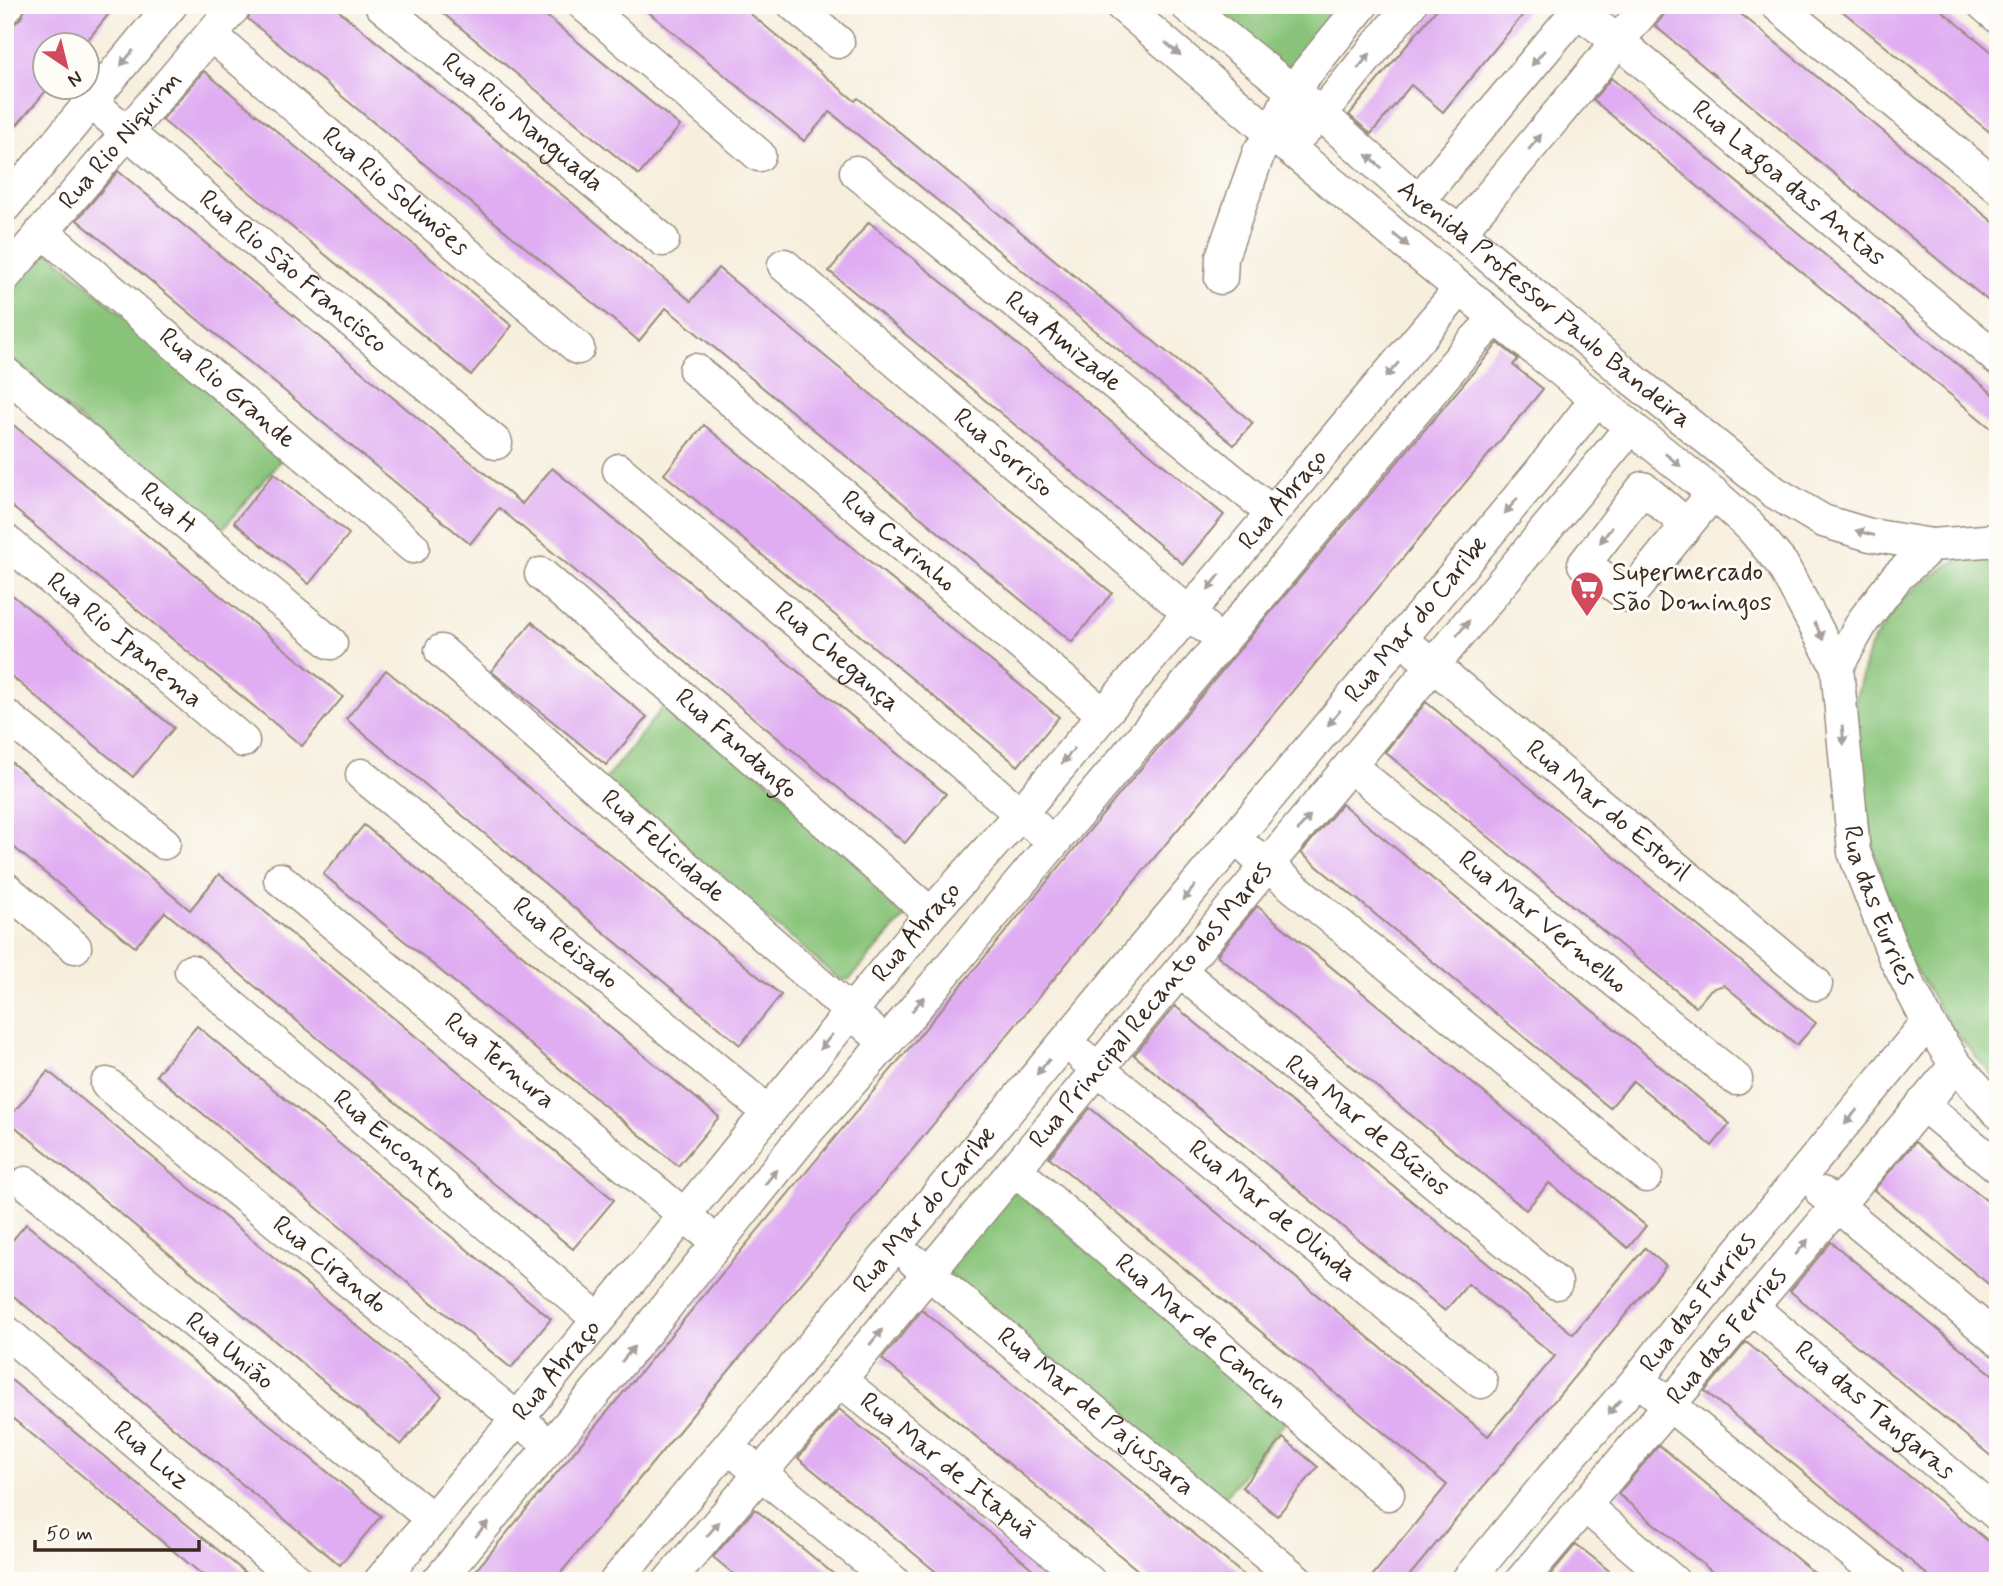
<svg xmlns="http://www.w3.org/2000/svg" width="2003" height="1586" viewBox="0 0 2003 1586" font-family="Mynerve,sans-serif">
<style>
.green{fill:#89c47a;stroke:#62774c;stroke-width:2}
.building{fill:#e0adf2}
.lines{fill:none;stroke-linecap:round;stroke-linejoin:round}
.minor-casing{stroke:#998c7e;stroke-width:35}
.minor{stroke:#fff;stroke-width:32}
.oneway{fill:#a79f9a}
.labels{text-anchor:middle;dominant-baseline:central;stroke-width:6;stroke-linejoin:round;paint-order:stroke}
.street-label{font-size:26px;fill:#3b2a1e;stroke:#fdfcf7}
.poi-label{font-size:26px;fill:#3b2a1e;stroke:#fdfcf7;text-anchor:start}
</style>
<rect width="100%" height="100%" fill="#fdfcf7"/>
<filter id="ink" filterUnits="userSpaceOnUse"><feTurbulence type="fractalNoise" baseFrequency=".0143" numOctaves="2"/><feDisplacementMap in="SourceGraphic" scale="14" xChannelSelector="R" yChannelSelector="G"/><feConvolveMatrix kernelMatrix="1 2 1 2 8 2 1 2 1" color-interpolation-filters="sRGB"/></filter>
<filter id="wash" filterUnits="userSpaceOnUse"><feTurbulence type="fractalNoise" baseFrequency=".00686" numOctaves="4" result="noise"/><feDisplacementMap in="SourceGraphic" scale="28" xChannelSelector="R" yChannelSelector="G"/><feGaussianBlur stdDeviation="1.57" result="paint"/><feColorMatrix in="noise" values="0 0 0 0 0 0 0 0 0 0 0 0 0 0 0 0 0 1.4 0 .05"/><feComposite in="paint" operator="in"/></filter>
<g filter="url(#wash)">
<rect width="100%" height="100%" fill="#f7efde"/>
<g class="green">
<polygon points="1208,5 1342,5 1291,67 1282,66"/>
<polygon points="51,253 285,455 216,537 5,355 5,293 40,254"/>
<polygon points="1998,548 1998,1083 1951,1027 1908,958 1875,856 1858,758 1855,701 1870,646 1903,598 1949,564"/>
<polygon points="671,697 913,907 850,979 840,980 604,781"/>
<polygon points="1018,1191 1288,1418 1221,1502 946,1271 1007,1192"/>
</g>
<g id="blocks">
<g class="building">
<polygon points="27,5 116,5 83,46 46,46 46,91 5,139 5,32 21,18"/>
<polygon points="254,5 332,5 691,301 718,268 1112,593 1072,642 666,308 639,341 248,19"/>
<polygon points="433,5 533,5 680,126 639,175"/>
<polygon points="640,5 740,5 855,101 858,98 1253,423 1234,445 830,112 804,141"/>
<polygon points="1440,5 1531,5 1443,112 1411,85 1371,134 1349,115"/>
<polygon points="1666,5 1730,5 1998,226 1998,309 1655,26 1663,16"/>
<polygon points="1835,5 1935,5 1975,38 1998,57 1998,139"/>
<polygon points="204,71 512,326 471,375 162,120"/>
<polygon points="1611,78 1998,398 1998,434 1593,100"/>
<polygon points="118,171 522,504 552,468 946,794 905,843 499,508 470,544 77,220"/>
<polygon points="869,222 1224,515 1183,564 829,271"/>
<polygon points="1498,343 1518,359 1513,365 1543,389 645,1472 554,1581 467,1581 1274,608"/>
<polygon points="5,418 343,697 302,746 5,501"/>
<polygon points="704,425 1059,717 1018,766 664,474"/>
<polygon points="274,473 349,534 309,584 234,522"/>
<polygon points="5,589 174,728 133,777 5,671"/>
<polygon points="532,622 647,717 606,765 491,671"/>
<polygon points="386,670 781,995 740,1045 346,719"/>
<polygon points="1426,702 1816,1023 1797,1045 1724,985 1711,989 1696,1007 1385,752"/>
<polygon points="5,757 190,910 219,874 614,1200 573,1249 165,912 135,947 5,840"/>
<polygon points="1342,804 1730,1124 1712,1146 1633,1081 1610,1108 1301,853"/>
<polygon points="364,825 719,1117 678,1166 323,874"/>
<polygon points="1257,906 1646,1226 1628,1248 1549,1183 1526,1210 1217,955"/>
<polygon points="1175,1006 1573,1334 1645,1248 1666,1266 1405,1581 1368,1581 1447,1485 1049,1157 1090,1108 1488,1436 1555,1356 1468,1284 1445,1311 1134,1055"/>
<polygon points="197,1026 551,1319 511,1368 156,1075"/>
<polygon points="48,1071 442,1396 401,1445 7,1120"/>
<polygon points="1915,1142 1998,1210 1998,1292 1874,1190"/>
<polygon points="26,1224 381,1516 340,1565 5,1289 5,1249"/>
<polygon points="1831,1242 1998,1379 1998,1462 1790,1291"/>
<polygon points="922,1310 1204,1542 1251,1581 1151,1581 911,1383 882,1359"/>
<polygon points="1746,1342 1998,1549 1998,1581 1935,1581 1705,1391"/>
<polygon points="5,1375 235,1564 255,1581 210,1581 51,1450 5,1412"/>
<polygon points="839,1409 959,1507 1047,1581 947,1581 863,1511 798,1458"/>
<polygon points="1283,1438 1318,1467 1277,1516 1242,1487"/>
<polygon points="1659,1445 1698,1477 1824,1581 1723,1581 1681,1546 1618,1494"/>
<polygon points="755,1509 842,1581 742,1581 713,1557"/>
<polygon points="1576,1544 1601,1564 1621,1581 1545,1581"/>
</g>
</g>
</g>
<g filter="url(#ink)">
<use href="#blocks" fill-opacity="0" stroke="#998c7e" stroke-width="2"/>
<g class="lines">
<g class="minor-casing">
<g id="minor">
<path id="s1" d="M381,5L663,240"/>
<polyline points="584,5 759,155"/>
<polyline points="794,5 838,42"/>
<path id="s2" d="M1121,5L1272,134L1496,318L1713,493L1750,526L1782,564L1837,667L1854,852L1894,956L1928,1022L1956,1065L1998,1112"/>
<path id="s3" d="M1186,5L1321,114L1418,201L1460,232L1631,378L1774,492L1823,521L1870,535L1932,545L1998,540"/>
<polyline points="1777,5 1998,187"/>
<polyline points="1984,5 1998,17"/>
<polyline points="5,8 8,5"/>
<path id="s4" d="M1577,11L1618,41L1998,359"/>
<path id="s5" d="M211,35L578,348"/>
<path id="s6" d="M91,102L496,443"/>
<polyline points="1287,147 1321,114 1410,5"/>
<path id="s7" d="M856,172L1271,512"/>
<polyline points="1418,201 1582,5"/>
<polyline points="5,206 171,5"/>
<path id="s8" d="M42,231L413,547"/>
<polyline points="1460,232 1648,5"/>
<path id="s9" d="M784,265L1204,626"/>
<path id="s10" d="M5,276L236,5"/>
<polyline points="1221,278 1222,257 1259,152 1272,134 1291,92 1362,5"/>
<path id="s11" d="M695,370L1103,714"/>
<path id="s12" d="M5,373L331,643"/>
<path id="s13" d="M619,470L1037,828"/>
<polyline points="1687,525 1643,488 1584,564 1629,596 1713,493"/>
<path id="s14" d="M5,540L243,741"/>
<path id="s15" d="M541,574L931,914"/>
<path id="s16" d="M441,651L886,1043"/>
<path id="s17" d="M1417,652L1816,984"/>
<polyline points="1837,667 1863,621 1896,578 1932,545"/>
<polyline points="5,715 164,843"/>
<path id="s18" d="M1350,766L1736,1079"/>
<path id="s19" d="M362,775L768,1112"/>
<polyline points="1252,853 1646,1176"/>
<path id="s20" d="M280,879L701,1229"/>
<polyline points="5,888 75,947"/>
<path id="s21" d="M191,971L598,1319"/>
<path id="s22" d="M1180,971L1556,1283"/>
<path id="s23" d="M1081,1055L1481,1382"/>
<path id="s24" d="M107,1084L534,1432"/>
<polyline points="1922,1104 1998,1167"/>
<path id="s25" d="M1015,1169L1388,1494"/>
<path id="s26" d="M26,1183L432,1519"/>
<polyline points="1822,1193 1998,1340"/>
<path id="s27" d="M914,1261L1298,1581"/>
<path id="s28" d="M1753,1308L1998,1515"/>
<path id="s29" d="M5,1331L298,1581"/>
<path id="s30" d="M840,1380L1089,1581"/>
<polyline points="1652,1391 1888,1581"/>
<polyline points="744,1460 893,1581"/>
<polyline points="1585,1506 1673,1581"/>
<path id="s31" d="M380,1581L517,1419L931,914L1021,813L1460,289"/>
<polyline points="438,1581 649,1328 810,1128 886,1043 1472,343 1496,318"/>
<path id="s32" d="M616,1581L1539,473L1597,398"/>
<path id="s33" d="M669,1581L840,1380L1631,427"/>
<path id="s34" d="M1467,1581L1550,1480L1638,1379L1717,1278L1928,1022"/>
<path id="s35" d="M1521,1581L1956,1065"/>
</g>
</g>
<use href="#minor" class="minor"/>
</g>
<defs><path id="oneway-solid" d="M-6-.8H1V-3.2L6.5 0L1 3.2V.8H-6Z" transform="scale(1.75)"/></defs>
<g class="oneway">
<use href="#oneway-solid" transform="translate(1173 49) rotate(40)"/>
<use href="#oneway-solid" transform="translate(127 58) rotate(129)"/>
<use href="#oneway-solid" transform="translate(1538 58) rotate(130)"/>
<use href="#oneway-solid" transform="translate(1364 61) rotate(-51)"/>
<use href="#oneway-solid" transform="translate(1535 142) rotate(-50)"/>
<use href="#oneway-solid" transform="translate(1374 161) rotate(-138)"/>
<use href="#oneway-solid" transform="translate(1401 240) rotate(39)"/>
<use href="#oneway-solid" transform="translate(1392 370) rotate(131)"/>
<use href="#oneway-solid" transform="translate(1673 460) rotate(39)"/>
<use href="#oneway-solid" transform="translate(1511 506) rotate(130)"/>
<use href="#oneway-solid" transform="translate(1865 533) rotate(-165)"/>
<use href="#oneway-solid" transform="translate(1606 535) rotate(128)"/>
<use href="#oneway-solid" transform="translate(1214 582) rotate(129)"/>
<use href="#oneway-solid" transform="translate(1463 628) rotate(-50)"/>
<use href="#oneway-solid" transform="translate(1819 631) rotate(63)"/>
<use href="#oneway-solid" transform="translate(1334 718) rotate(129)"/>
<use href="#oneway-solid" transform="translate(1843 735) rotate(85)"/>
<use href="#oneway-solid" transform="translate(1068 756) rotate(130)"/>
<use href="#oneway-solid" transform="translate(1304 823) rotate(-51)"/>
<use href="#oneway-solid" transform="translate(1189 893) rotate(130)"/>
<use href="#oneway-solid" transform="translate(918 1004) rotate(-50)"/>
<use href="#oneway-solid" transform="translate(826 1042) rotate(129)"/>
<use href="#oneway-solid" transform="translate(1043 1067) rotate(130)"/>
<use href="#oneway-solid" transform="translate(1851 1117) rotate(129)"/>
<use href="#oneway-solid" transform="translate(771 1177) rotate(-51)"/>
<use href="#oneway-solid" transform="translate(1802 1247) rotate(-51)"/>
<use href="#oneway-solid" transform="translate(876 1337) rotate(-51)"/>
<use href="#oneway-solid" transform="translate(628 1354) rotate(-50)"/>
<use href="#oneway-solid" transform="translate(1614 1407) rotate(131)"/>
<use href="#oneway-solid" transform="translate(482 1529) rotate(-50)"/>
<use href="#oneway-solid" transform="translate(713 1529) rotate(-50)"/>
</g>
</g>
<defs>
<g id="supermarket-pin" transform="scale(1.75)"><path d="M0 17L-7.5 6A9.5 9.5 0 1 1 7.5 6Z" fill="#d1495b" stroke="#fdfcf7"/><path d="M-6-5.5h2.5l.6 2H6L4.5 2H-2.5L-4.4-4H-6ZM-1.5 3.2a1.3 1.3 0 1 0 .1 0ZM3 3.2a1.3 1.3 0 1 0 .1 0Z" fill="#fff"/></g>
</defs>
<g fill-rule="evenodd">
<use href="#supermarket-pin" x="1587" y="588"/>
</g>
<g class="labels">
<g class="street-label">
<text stroke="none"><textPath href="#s1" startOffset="184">Rua Rio Manguada</textPath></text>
<text stroke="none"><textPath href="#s10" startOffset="178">Rua Rio Niquim</textPath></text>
<text stroke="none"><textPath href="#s4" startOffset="273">Rua Lagoa das Antas</textPath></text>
<text stroke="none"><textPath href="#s5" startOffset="242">Rua Rio Solimões</textPath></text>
<text stroke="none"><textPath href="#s6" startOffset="264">Rua Rio São Francisco</textPath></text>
<text stroke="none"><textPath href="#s3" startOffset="467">Avenida Professor Paulo Bandeira</textPath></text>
<text stroke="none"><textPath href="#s7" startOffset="268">Rua Amizade</textPath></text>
<text stroke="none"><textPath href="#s8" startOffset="243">Rua Rio Grande</textPath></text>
<text stroke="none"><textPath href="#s9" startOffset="289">Rua Sorriso</textPath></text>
<text stroke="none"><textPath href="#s31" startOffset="1409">Rua Abraço</textPath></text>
<text stroke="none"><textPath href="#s12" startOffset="212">Rua H</textPath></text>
<text stroke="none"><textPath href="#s11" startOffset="266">Rua Carinho</textPath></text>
<text stroke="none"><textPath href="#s32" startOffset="1251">Rua Mar do Caribe</textPath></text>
<text stroke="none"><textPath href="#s14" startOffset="156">Rua Rio Ipanema</textPath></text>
<text stroke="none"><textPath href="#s13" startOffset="287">Rua Chegança</textPath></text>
<text stroke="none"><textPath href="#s15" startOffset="259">Rua Fandango</textPath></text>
<text stroke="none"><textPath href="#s17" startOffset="248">Rua Mar do Estoril</textPath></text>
<text stroke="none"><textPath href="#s16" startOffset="296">Rua Felicidade</textPath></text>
<text stroke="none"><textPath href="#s2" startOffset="1227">Rua das Eurries</textPath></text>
<text stroke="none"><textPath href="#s18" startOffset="248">Rua Mar Vermelho</textPath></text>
<text stroke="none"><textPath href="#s31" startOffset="842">Rua Abraço</textPath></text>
<text stroke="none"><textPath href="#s19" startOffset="264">Rua Reisado</textPath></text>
<text stroke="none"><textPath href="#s33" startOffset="751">Rua Principal Recanto dos Mares</textPath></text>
<text stroke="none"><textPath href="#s20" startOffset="285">Rua Ternura</textPath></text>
<text stroke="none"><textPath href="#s22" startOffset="243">Rua Mar de Búzios</textPath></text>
<text stroke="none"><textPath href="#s21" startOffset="268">Rua Encontro</textPath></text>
<text stroke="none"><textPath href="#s32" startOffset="483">Rua Mar do Caribe</textPath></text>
<text stroke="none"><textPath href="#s23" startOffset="247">Rua Mar de Olinda</textPath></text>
<text stroke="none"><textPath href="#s24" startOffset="287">Rua Cirando</textPath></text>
<text stroke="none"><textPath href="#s34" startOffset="362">Rua das Furries</textPath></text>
<text stroke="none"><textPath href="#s25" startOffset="247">Rua Mar de Cancun</textPath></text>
<text stroke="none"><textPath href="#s35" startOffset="320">Rua das Ferries</textPath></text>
<text stroke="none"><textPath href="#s26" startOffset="264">Rua União</textPath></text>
<text stroke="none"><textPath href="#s31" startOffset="275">Rua Abraço</textPath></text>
<text stroke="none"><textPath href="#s28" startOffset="159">Rua das Tangaras</textPath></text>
<text stroke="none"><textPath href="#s27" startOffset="236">Rua Mar de Pajussara</textPath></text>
<text stroke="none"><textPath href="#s29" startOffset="192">Rua Luz</textPath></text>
<text stroke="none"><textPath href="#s30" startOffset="138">Rua Mar de Itapuã</textPath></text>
</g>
<g class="poi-label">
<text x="1612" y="573">Supermercado<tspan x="1612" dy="30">São Domingos</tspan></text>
</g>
</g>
<rect width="2003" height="1586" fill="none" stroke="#fdfcf7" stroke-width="28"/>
<g transform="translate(66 66) rotate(145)"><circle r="33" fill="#fdfcf7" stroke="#afa8a0" stroke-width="2"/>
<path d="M0-5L12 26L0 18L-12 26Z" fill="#d1495b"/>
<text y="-10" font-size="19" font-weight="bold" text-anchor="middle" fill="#3b2a1e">N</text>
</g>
<path d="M35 1540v10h164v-10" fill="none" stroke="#3b2a1e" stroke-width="3.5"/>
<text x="46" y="1540" font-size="21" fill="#3b2a1e" stroke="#fdfcf7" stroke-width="5" paint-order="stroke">50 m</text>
</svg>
